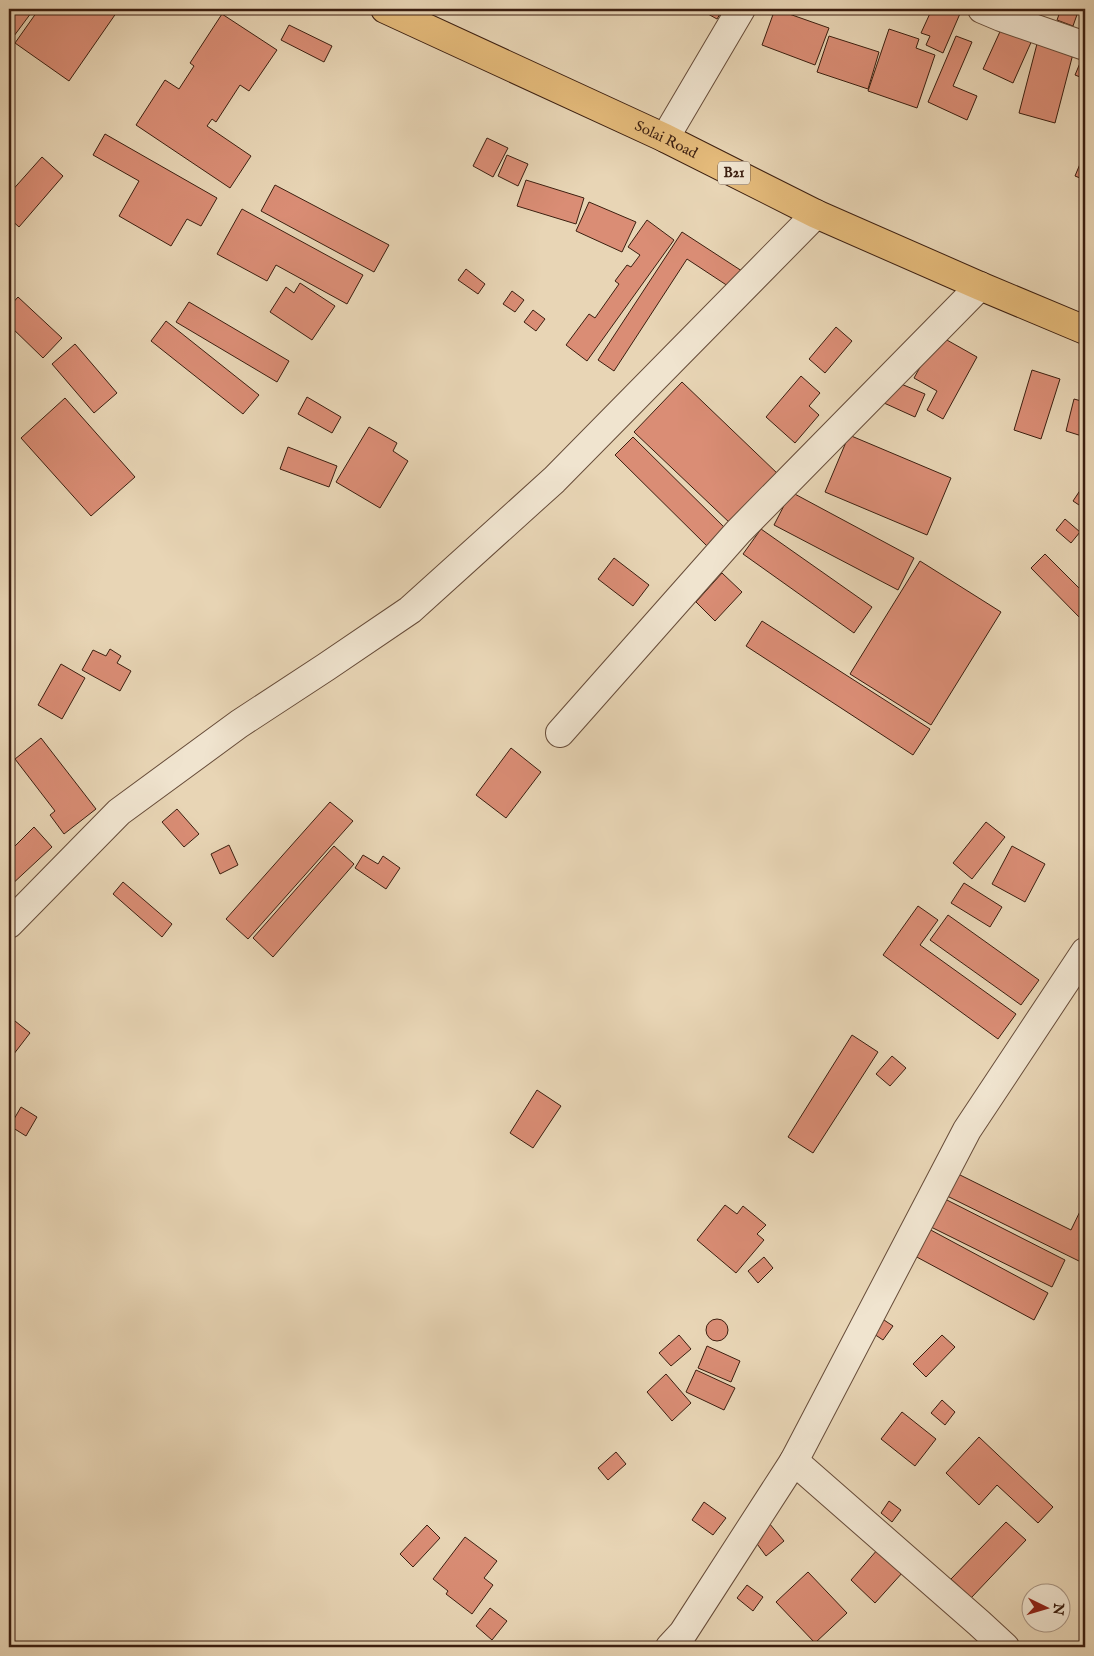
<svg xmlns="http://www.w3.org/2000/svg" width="1094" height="1656" viewBox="0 0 1094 1656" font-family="'IM FELL English',serif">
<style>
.building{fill:#da8d75;stroke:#3c1f10}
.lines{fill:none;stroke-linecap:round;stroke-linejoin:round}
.street-casing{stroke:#674c39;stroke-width:30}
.highway-casing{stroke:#3c1f10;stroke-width:30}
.street{stroke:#f0e4cf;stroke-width:28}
.highway{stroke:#e4ba7a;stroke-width:28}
.labels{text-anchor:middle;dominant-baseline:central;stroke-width:4.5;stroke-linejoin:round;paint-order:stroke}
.shield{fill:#f0e4cf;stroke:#725a49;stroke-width:1}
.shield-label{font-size:14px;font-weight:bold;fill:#3c1f10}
.street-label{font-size:15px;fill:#3c1f10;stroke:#f0e4cf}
</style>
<rect width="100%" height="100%" fill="#e8d5b5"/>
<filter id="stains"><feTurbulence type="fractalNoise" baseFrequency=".004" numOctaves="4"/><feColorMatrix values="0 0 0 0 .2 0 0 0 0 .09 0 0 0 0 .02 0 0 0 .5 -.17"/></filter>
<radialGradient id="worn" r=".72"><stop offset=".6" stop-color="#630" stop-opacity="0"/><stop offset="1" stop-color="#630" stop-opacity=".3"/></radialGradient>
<g class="building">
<polygon points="9,9 34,9 11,40 9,38"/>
<polygon points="39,9 119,9 69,81 15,43"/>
<polygon points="699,9 723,9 717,19"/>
<polygon points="775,9 829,28 815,65 762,45"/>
<polygon points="932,9 962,9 943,53 926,45 930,36 921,33"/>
<polygon points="1061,9 1079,9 1073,26 1057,20"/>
<polygon points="222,14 277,50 249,91 240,85 216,122 212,119 207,126 251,156 230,188 136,125 165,80 179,89 194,66 190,63"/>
<polygon points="289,25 332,46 324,62 281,40"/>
<polygon points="1003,25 1033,38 1013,83 983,69"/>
<polygon points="889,29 919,39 916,48 935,55 917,108 868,91"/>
<polygon points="829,36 879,52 868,89 817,72"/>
<polygon points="956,36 972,42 953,86 977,96 967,120 928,102"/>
<polygon points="1038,40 1074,50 1055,123 1019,113"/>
<polygon points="1083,56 1085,57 1085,79 1075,75"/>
<polygon points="105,134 217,198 201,226 187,219 171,246 119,216 139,181 93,155"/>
<polygon points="487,138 508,148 493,177 473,166"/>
<polygon points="1085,152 1085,180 1075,176"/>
<polygon points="507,155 528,164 518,186 498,176"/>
<polygon points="42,157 63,176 19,227 9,218 9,194"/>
<polygon points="526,180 584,198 576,224 517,206"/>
<polygon points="275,185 389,245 374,272 261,211"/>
<polygon points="589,202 636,222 622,252 576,231"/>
<polygon points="242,209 363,275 347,304 276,265 267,281 217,254"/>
<polygon points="647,220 674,240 587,361 566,345 589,314 595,318 619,284 615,281 627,265 631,267 640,255 628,247"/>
<polygon points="682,232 745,273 734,290 687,259 614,371 598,360"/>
<polygon points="466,269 485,284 478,294 458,280"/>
<polygon points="300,283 335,306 312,340 270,312 286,287 294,293"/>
<polygon points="512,291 524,300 515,312 503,304"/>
<polygon points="18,297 62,338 43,358 9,325 9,307"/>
<polygon points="189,302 289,361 277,382 176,322"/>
<polygon points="533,310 545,319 536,331 524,322"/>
<polygon points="166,321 259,395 243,414 151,341"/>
<polygon points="836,327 852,341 825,373 809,359"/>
<polygon points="938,335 977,357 943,419 927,410 937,391 914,378"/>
<polygon points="75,344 117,393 94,413 52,364"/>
<polygon points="1032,370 1060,379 1041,439 1014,430"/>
<polygon points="801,376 820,393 809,406 819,415 795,443 766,417"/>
<polygon points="894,381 925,394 915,417 884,403"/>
<polygon points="682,382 779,475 731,524 634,432"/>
<polygon points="307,397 341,417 332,433 298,414"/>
<polygon points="65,398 135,477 91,516 21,438"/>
<polygon points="1074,399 1085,402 1085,437 1066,431"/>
<polygon points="369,427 397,443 393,451 408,461 380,508 336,482"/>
<polygon points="849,435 951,478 927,535 825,492"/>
<polygon points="633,437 728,531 710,549 615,455"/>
<polygon points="288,447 337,466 329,487 280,469"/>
<polygon points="1085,483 1085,509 1073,501"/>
<polygon points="791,492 914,558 898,590 774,525"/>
<polygon points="1065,519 1080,532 1071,543 1056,530"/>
<polygon points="761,529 872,607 854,633 743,554"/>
<polygon points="1045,554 1085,594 1085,613 1080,618 1031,568"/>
<polygon points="614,558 649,585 633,606 598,579"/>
<polygon points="920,561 1001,612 931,725 850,674"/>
<polygon points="722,573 742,592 715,621 696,602"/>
<polygon points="762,621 930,729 913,755 746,646"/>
<polygon points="110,649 121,656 117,663 131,671 120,691 82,670 93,650 106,656"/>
<polygon points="61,664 85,678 62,719 38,705"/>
<polygon points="41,738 96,809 64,834 50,815 55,811 15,759"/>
<polygon points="511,748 541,772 506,818 476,795"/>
<polygon points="330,802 353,821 248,939 226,919"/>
<polygon points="177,809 199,834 184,847 162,822"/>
<polygon points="986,822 1005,837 972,879 953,863"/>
<polygon points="34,827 52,847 9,887 9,852"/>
<polygon points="229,845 238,865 220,874 211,854"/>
<polygon points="334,846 354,864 273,957 253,938"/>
<polygon points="1012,846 1045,864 1025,902 992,884"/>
<polygon points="363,855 378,864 383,856 400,868 386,889 355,868"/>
<polygon points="123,882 172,924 162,937 113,894"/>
<polygon points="964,883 1002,907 990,927 951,903"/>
<polygon points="918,906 938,920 920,945 1016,1014 998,1039 883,955"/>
<polygon points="948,915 1039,980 1021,1005 930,940"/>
<polygon points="10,1017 30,1033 10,1059 9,1058 9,1019"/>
<polygon points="852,1035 878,1052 813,1153 788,1137"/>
<polygon points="892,1056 906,1068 890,1086 876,1074"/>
<polygon points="537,1090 561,1106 533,1148 510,1133"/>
<polygon points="21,1107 37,1117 26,1136 10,1126"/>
<polygon points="954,1172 1071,1230 1085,1201 1085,1259 1083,1263 943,1194"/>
<polygon points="943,1198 1065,1260 1052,1287 929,1226"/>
<polygon points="725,1205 737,1214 743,1206 766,1225 757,1234 764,1240 736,1273 697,1240"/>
<polygon points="927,1228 1048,1293 1034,1320 913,1255"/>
<polygon points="764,1257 773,1268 758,1283 748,1271"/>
<polygon points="881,1318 893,1326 883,1340 871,1332"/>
<circle cx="717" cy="1330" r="11"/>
<polygon points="679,1335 691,1349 671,1366 659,1353"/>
<polygon points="942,1335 955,1347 926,1377 913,1364"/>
<polygon points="707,1346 740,1361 731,1382 698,1368"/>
<polygon points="696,1370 735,1388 724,1410 686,1392"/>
<polygon points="666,1374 691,1403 672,1421 647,1392"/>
<polygon points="942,1400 955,1412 945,1425 931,1413"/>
<polygon points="902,1412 936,1439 915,1466 881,1439"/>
<polygon points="979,1437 1053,1507 1038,1523 997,1485 979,1505 946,1473"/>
<polygon points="616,1452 626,1464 608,1480 598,1468"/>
<polygon points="889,1501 901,1510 892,1522 881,1513"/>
<polygon points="704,1502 726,1518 713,1535 692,1520"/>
<polygon points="1006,1522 1026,1540 971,1598 951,1579"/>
<polygon points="769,1523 784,1541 766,1556 752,1537"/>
<polygon points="427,1525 440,1538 413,1567 400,1554"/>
<polygon points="465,1537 497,1561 484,1578 493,1585 472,1614 446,1594 448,1591 433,1579"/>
<polygon points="878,1549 903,1572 875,1603 851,1580"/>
<polygon points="808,1572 847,1613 815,1643 776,1602"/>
<polygon points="747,1585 763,1597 753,1611 737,1598"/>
<polygon points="490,1608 507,1621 492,1640 476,1626"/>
</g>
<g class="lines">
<g class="street-casing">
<g id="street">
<polyline points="982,9 1001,17 1085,46"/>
<polyline points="665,138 741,9"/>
<polyline points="560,733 738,532 980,286"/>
<polyline points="9,924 119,812 239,724 326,667 410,610 554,480 816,214"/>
<polyline points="794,1461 979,1623 1005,1647"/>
<polyline points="670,1647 683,1633 794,1461 967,1130 1085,952"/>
</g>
</g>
<g class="highway-casing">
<g id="highway">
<path id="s1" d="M385,9L665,138L816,214L980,286L1085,330"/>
</g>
</g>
<use href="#street" class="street"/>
<use href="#highway" class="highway"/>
</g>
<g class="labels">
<rect class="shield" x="718" y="161.5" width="32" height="23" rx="4"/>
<g class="shield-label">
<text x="734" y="173">B21</text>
</g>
<g class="street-label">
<text stroke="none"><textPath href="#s1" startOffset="310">Solai Road</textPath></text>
</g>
</g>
<rect width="1094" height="1656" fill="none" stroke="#e8d5b5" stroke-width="30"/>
<rect x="10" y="10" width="1074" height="1636" fill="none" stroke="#3c1f10" stroke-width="2.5"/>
<rect x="15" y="15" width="1064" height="1626" fill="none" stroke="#3c1f10"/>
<g transform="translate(1046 1608) rotate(95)"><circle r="24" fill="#f0e4cf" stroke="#a89583"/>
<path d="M0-4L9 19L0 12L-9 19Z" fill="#8f2418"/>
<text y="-8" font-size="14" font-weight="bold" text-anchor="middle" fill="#3c1f10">N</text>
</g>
<rect width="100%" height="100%" filter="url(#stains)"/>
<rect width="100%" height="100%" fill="url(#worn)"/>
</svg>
